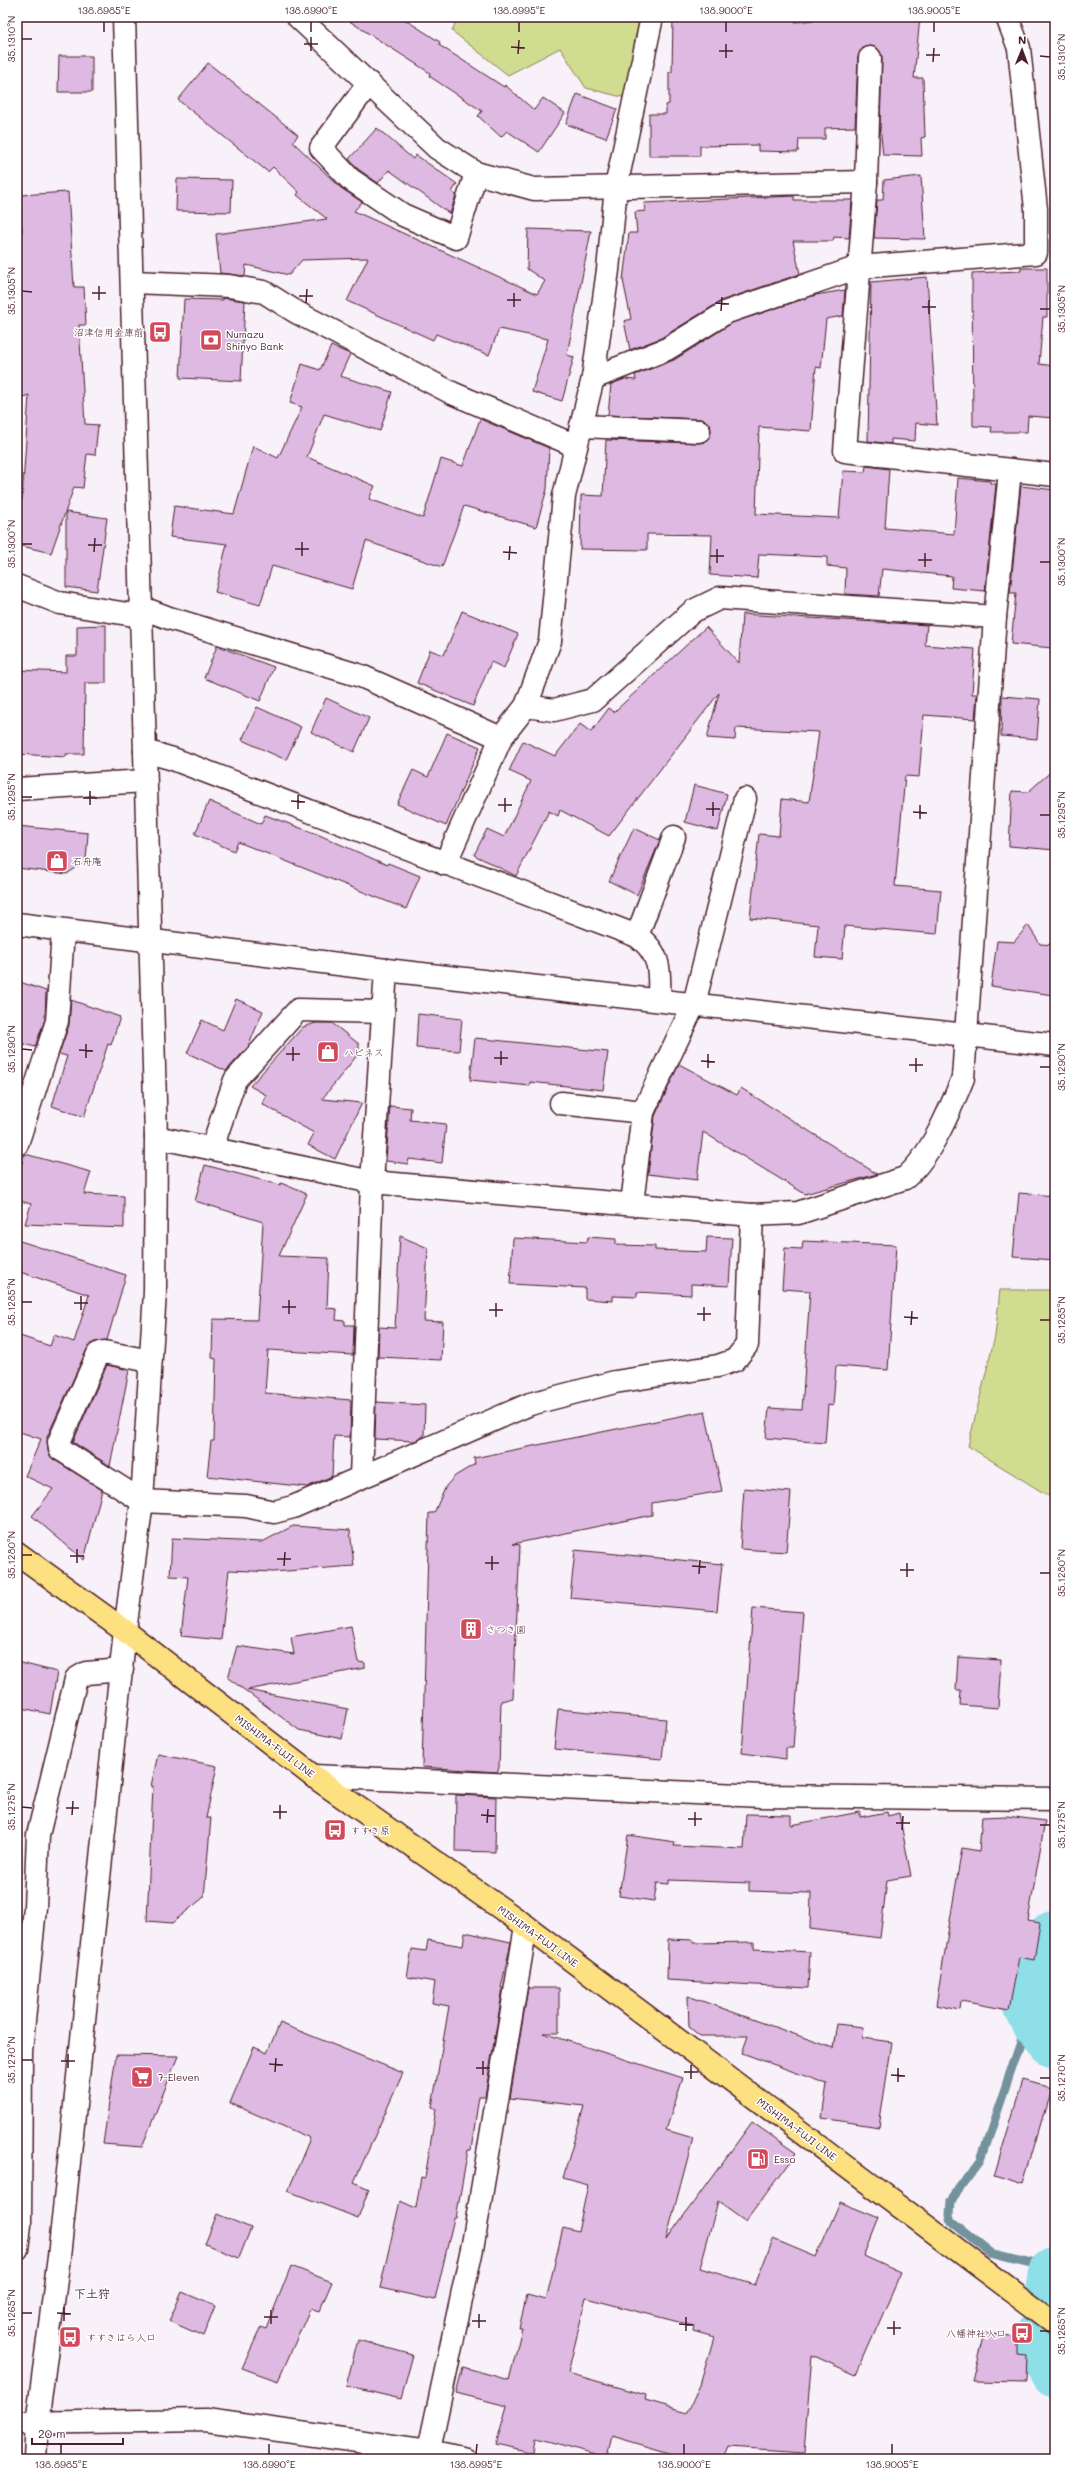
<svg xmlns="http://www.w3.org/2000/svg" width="1072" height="2476" viewBox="0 0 1072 2476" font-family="Mali,'Klee One',sans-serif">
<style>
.green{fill:#d0dc8f;stroke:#8d7e5d}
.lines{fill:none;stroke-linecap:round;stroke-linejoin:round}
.stream{stroke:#73929c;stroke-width:9}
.river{stroke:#8edfe7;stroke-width:55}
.building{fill:#deb9e2;stroke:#4a1f2b;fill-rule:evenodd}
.minor-casing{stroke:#4a1f2b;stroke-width:25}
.tertiary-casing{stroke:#4a1f2b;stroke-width:25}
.primary-casing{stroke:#4a1f2b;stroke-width:25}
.minor{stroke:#fff;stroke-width:22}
.tertiary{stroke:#fff;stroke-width:22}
.primary{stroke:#fde080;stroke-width:22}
.ticks{fill:none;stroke:#4a1f2b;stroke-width:1.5}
.labels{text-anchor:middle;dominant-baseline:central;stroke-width:3;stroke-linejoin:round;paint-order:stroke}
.poi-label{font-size:10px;fill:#4a1f2b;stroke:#fff;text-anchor:start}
.street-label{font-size:10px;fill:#4a1f2b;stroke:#fff}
.quarter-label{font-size:12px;font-weight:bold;fill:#4a1f2b;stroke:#fff}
.neatline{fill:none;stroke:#4a1f2b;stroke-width:1.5}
.ticks-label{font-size:10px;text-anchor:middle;fill:#4a1f2b}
</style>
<rect width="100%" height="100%" fill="#f8f1f9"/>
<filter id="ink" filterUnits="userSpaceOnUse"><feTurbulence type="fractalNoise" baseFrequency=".025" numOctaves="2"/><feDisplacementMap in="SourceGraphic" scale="8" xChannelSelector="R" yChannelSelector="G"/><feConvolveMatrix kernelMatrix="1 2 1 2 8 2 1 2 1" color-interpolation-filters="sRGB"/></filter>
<g filter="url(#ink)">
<g class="green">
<polygon points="458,17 651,17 634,100 586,88 560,48 508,75 452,31"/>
<polygon points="1000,1290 1055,1290 1055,1500 968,1446 995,1336"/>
</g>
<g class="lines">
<polyline class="stream" points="1032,2008 981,2160 951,2200 950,2214 952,2222 991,2253 1055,2269"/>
<g class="river">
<polyline points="1055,1938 1032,2008 1039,2022 1055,2040"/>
<polyline points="1052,2293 1055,2275"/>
<polyline points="1040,2339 1055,2371"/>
</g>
</g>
<g class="building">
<polygon points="343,17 401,17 440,42 439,45 504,87 505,85 534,110 543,98 565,113 539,152 507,131 501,137 478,116 482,111 429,76 430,73"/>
<polygon points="673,17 795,17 795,22 843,17 920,17 914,78 923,78 925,137 921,138 922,156 883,155 880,126 882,58 877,48 870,46 864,47 858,57 855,127 825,128 825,139 799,139 798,152 758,151 758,145 700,146 700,156 649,156 649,114 666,114 666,105 669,104 669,72 672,72"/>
<polygon points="59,56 92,56 92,92 58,92"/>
<polygon points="208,63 298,135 293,142 341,188 362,202 354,211 537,294 545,281 527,269 528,229 591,231 567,355 574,357 562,401 532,392 548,339 499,329 489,355 436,334 433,340 347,301 368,258 302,260 289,275 246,265 245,276 220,273 216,234 327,219 297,195 299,192 273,167 268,172 178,100"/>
<polygon points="577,94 617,109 606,138 566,124"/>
<polygon points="377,128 413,159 416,155 457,184 452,192 456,195 450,214 389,170 378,183 358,169 349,159"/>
<polygon points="921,176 925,239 874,238 877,200 883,200 884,180"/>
<polygon points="177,179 232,180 231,212 176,211"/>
<polygon points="68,192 74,287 84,287 86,325 79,325 85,424 98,425 95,455 87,454 83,488 74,487 51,553 17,545 17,499 22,500 29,395 17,399 17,233 22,232 20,195"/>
<polygon points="794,196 794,200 852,200 849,238 834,237 833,241 793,241 800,274 723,300 661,338 630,350 624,321 631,319 623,280 629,233 637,233 635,212 645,211 644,203"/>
<polygon points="1021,268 1047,268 1047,317 1043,317 1039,364 1055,366 1055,418 1028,416 1027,432 991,432 992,427 973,426 972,273 1021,271"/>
<polygon points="927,277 937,425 916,423 915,441 891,439 891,444 868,441 871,282"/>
<polygon points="845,290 843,316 826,319 821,368 816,367 811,431 759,427 756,514 839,518 843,471 865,472 866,466 889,469 885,528 954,534 958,478 990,481 990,483 996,484 985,591 951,588 952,576 882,569 879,596 845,594 846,568 827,566 827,557 759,554 757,578 710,575 712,535 647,534 647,550 580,549 581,495 603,496 606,440 698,443 705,442 711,432 710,425 700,419 608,415 611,384 625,379 636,380 635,375 674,360 732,323 816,295"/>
<polygon points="223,298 245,301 241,381 180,378 184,299 223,300"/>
<polygon points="331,346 350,354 340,376 392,392 380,431 324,414 307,457 375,486 369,499 423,518 441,459 463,466 480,419 549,448 547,489 536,527 464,506 442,567 366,541 352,589 272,566 260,605 215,592 227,544 170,537 174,506 234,514 253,446 278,458 302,407 290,403 302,364 320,370"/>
<polygon points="1021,486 1055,490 1055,606 1052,648 1011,644 1016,593 1010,593"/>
<polygon points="66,512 107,518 97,591 66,587"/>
<polygon points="462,611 518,634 504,668 491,662 473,706 417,683 430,650 444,655"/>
<polygon points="742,614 927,625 925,645 975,649 972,694 977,694 975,719 924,715 919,777 905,776 895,886 941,890 937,934 845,926 842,959 815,957 818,925 750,918 759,834 779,836 782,799 809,802 819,732 736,728 735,740 707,738 719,693 609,836 560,810 558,816 549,811 516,876 474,855 487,829 504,837 531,781 509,771 523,741 555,756 580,724 591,732 609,708 614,712 706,627 739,663"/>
<polygon points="106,625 106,683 85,683 84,754 66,754 66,757 17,754 17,670 66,672 66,656 77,656 77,626"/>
<polygon points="217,646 274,667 260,701 204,678"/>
<polygon points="1002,696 1040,699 1037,739 1001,736"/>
<polygon points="326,698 369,718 354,752 311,732"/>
<polygon points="257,707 301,727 286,760 242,740"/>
<polygon points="447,733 480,747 446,826 397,804 413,770 428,777"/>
<polygon points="1055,768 1055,850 1009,846 1012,791 1028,792"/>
<polygon points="694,785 727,794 718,831 685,822"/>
<polygon points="209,801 261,824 265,815 317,834 387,865 388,863 420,876 406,909 238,842 234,851 195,834"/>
<polygon points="17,826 88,833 86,861 67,874 17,868"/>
<polygon points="634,828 660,840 637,895 609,881"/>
<polygon points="1028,925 1040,944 1055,945 1053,995 991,986 997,941 1014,942"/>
<polygon points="17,981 46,991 45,1019 35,1047 17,1042"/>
<polygon points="236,999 263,1011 248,1047 226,1071 187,1053 202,1020 223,1030"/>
<polygon points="71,1000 120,1017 111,1045 108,1044 84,1117 52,1106 67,1056 59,1054 69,1025"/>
<polygon points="418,1014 462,1019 459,1051 416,1048"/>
<polygon points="316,1023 332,1023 359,1044 359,1053 322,1099 362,1103 335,1159 308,1145 314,1133 262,1104 266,1095 250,1086 303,1027"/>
<polygon points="475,1038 608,1052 603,1090 530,1082 530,1086 470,1080"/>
<polygon points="679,1064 737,1095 741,1088 877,1174 805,1194 703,1132 697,1180 648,1174 655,1116"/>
<polygon points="390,1106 411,1108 410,1120 446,1124 442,1163 409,1159 408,1164 386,1161"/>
<polygon points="25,1154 91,1172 84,1194 124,1196 124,1228 25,1224 31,1204 17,1200 17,1179"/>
<polygon points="205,1165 280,1185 281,1183 307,1194 279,1256 329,1258 327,1308 337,1309 336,1320 345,1321 345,1325 354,1325 353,1355 268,1350 265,1393 351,1400 350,1437 334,1436 332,1476 307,1487 207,1476 211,1441 214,1441 216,1359 212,1358 213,1319 257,1320 263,1222 195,1201"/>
<polygon points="1019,1193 1055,1196 1055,1260 1013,1257"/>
<polygon points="400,1236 428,1248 424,1321 443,1322 441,1360 378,1357 379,1327 395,1328"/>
<polygon points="588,1237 616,1239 616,1245 655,1246 655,1250 706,1252 707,1237 732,1238 729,1286 691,1284 691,1295 637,1292 637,1297 613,1296 613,1301 585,1299 585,1288 510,1284 513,1238 587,1242"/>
<polygon points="17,1240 126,1275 107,1340 94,1342 87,1349 47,1437 48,1451 53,1459 102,1490 84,1560 32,1516 53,1489 25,1476 41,1439 17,1431 17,1335 50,1346 54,1335 74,1342 89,1295 17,1271"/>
<polygon points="803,1241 896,1245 888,1370 836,1366 833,1406 828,1405 825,1443 766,1438 769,1408 802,1410 810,1291 782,1289 785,1248 802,1249"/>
<polygon points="107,1365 129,1370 110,1466 73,1442"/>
<polygon points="376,1402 425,1405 424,1436 415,1441 375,1439"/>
<polygon points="705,1411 722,1491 652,1503 652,1515 513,1544 520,1545 513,1698 501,1701 499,1768 497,1772 422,1767 429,1513 434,1513 446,1486 455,1476 475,1464 474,1458"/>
<polygon points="744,1488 791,1492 786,1552 740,1549"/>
<polygon points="293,1526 350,1530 354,1566 273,1572 229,1570 221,1640 181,1636 188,1577 170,1576 172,1538 262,1542"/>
<polygon points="575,1550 722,1564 717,1611 570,1598"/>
<polygon points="753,1608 803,1612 793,1748 786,1748 786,1759 742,1753"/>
<polygon points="351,1626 358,1662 365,1663 365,1668 247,1690 348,1709 342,1739 299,1730 228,1678 237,1646 294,1654 291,1637"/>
<polygon points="958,1657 1001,1660 998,1708 960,1705 961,1690 956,1690"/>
<polygon points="17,1662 57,1672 50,1714 17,1707"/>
<polygon points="558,1709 666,1719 662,1759 554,1749"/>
<polygon points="158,1754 217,1766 206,1818 211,1818 204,1897 172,1923 147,1921 153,1786 151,1786"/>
<polygon points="456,1795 496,1797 495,1852 455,1851"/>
<polygon points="860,1812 860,1817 887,1812 888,1816 899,1813 911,1876 887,1880 880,1938 810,1929 811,1893 749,1891 749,1883 669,1880 669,1884 657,1883 654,1901 619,1896 628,1835 675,1842 674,1846 744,1849 746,1814 791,1815 791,1825"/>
<polygon points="1007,1816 1045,1821 1028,1921 1040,1923 1034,1960 1019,1957 1009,2010 961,2001 960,2010 936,2005 962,1848 979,1851 982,1817"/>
<polygon points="465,1932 511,1942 501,1988 503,1988 485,2096 479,2096 471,2150 468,2150 456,2218 454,2218 435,2300 380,2288 400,2201 416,2208 421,2177 425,2178 436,2109 432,2107 449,2006 432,2003 435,1982 407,1977 412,1949 426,1951 428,1940 463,1946"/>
<polygon points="668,1939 693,1940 693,1943 754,1942 754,1949 810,1952 808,1988 667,1980"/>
<path d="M528,1988H559V2033H543L683,2078L666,2130L693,2138L666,2240L752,2122L796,2153L746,2221L718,2201L700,2268L755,2285L773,2239L816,2257L840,2202L879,2218L864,2256L901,2273L856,2375L812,2355L804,2452L729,2447L724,2459H690L612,2436L607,2457L536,2438L534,2453L496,2444L507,2406L456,2393L463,2367L509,2380L522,2328H519L527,2295L546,2300L563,2228L578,2232L588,2185L563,2178L584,2106L510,2098ZM586,2298L694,2326L693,2331L714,2337L700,2385L688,2412L645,2400L646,2395L568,2373Z"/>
<polygon points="688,1996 833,2048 837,2024 863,2027 862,2038 892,2042 879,2127 822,2118 827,2084 742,2053 748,2036 700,2036 689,2027"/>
<polygon points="280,2023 403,2073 354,2182 369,2189 358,2218 288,2191 310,2138 230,2103 254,2047 267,2053"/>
<polygon points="116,2055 178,2056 142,2147 103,2144"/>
<polygon points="1023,2080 1051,2088 1023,2185 994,2176"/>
<polygon points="217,2214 251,2228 239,2258 205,2244"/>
<polygon points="291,2266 332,2282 319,2312 310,2309 278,2381 242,2368 261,2327 266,2329"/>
<polygon points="182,2292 215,2306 203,2336 169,2321"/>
<polygon points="984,2333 1017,2334 1017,2355 1026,2356 1025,2382 972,2381"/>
<polygon points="358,2340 413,2355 401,2399 346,2386"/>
</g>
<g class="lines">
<g class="minor-casing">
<g id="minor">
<polyline points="298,17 437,148 476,173 534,189 866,182"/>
<polyline points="870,58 866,182 845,451 1055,475"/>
<polyline points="369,83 321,148 350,179 403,215 456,238 476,173"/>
<polyline points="133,282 229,286 264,292 296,312 452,393 576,446"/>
<polyline points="593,378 667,349 727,312 859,267 1036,253 1036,209 1019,48 1007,17"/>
<polyline points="581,426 699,431"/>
<polyline points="17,586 60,603 140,616"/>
<polyline points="140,607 169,618 361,676 501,738"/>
<polyline points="526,706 554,710 593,700 693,611 720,598 995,617"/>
<path d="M145,751L173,759L637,936C661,953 660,972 659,999"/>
<polyline points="17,789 145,781"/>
<polyline points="445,864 501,738 526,706 550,641 564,496 593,378 608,270 616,187 652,17"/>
<polyline points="637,936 674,837"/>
<polyline points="561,1103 643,1112"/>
<path d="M156,1137L372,1182L752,1215L798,1213L905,1178C931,1156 950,1110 963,1078L995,617L1010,471"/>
<polyline points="17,1144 57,1021 63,931"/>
<polyline points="212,1148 235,1080 298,1010 383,1012"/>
<polyline points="632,1204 643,1112 694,1004 745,799"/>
<polyline points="150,1361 104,1352 98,1354 59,1442 60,1449 142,1501 246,1506 274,1512 293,1507 530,1404 615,1382 718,1366 735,1360 747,1345 752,1215"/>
<polyline points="361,1477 372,1182 386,970"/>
<polyline points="313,1776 762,1796 1055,1799"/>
<polyline points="17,2249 20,2225 21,2052 35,1907 38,1835 76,1679 86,1673 122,1670"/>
<polyline points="17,2423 206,2420 429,2451 466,2459"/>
<polyline points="427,2459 473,2244 526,1926"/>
</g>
</g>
<g class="tertiary-casing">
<g id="tertiary">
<polyline points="17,924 386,970 1055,1045"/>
<polyline points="35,2459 37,2423 59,2257 125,1631 142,1501 155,1292 156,1137 124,17"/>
</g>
</g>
<g class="primary-casing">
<polyline id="primary" points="17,1553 125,1631 313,1776 526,1926 1055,2323"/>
</g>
<use href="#minor" class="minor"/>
<use href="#tertiary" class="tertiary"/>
<use href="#primary" class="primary"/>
</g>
</g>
<path class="ticks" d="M104,32V22M311,32V22M519,32V22M726,32V22M934,32V22M22,39H32M304,44H318M511,47L525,48M311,51V37M719,51H733M518,54L519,40M926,55H940M1040,56L1050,57M726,58V44M933,62L934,48M22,291L32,292M92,293H106M299,296H313M99,300V286M507,300H521M306,303L307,289M715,303L729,304M514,307V293M922,307H936M1040,309H1050M721,311L722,297M929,314V300M22,544H32M88,545H102M295,549H309M94,552L95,538M503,552L517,553M302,556V542M710,556H724M509,560L510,546M918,560H932M1040,562H1050M717,563V549M925,567V553M22,797H32M83,798H97M291,801L305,802M90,805V791M498,805H512M298,809V795M706,809H720M505,812V798M913,812L927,813M1040,815H1050M713,816V802M920,819V805M22,1049L32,1050M79,1050L93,1051M286,1054H300M86,1058V1044M494,1058H508M293,1061V1047M701,1061L715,1062M501,1065V1051M909,1065H923M1040,1067H1050M708,1068V1054M916,1072V1058M22,1302H32M74,1303H88M282,1307H296M81,1310V1296M489,1310H503M289,1314V1300M697,1314H711M496,1317V1303M904,1317L918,1318M1040,1320H1050M704,1321V1307M911,1325L912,1311M22,1555H32M70,1556H84M277,1559H291M77,1563V1549M485,1563H499M284,1566L285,1552M692,1566L706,1567M492,1570V1556M900,1570H914M1040,1573H1050M699,1574L700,1560M907,1577V1563M22,1807L32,1808M66,1808H79M273,1812H287M72,1815L73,1801M481,1815L495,1816M280,1819V1805M688,1819H702M487,1823L488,1809M896,1823H910M1040,1825H1050M695,1826V1812M902,1830L903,1816M22,2060H32M61,2061H75M269,2064L283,2065M68,2068V2054M476,2068H490M275,2072L276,2058M684,2072H698M483,2075V2061M891,2075L905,2076M1040,2078H1050M691,2079V2065M898,2082V2068M22,2313H32M57,2313L71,2314M264,2317H278M64,2321V2307M472,2321H486M271,2324V2310M679,2324L693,2325M479,2328V2314M887,2328H901M686,2331V2317M1040,2331H1050M894,2335V2321M61,2454V2444M269,2454V2444M476,2454L477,2444M684,2454V2444M892,2454V2444"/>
<defs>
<g id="bus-square" transform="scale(1.15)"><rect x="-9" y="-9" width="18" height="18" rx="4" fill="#d1495b" stroke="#fff"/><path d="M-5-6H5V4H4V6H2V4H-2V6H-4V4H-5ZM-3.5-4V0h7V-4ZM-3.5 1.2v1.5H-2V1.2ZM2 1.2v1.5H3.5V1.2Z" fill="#fff"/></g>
<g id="bank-square" transform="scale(1.15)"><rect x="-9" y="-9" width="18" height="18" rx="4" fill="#d1495b" stroke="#fff"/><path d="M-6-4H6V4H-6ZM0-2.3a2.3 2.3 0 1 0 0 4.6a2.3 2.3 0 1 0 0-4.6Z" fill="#fff"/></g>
<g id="shop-square" transform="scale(1.15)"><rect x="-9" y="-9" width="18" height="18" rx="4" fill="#d1495b" stroke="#fff"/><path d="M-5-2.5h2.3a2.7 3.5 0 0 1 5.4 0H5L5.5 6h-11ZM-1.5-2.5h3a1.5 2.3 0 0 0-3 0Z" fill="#fff"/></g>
<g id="building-square" transform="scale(1.15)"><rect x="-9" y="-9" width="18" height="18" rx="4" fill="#d1495b" stroke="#fff"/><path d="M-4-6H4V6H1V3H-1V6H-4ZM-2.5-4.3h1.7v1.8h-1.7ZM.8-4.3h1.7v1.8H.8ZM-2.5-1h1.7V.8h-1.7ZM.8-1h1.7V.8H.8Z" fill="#fff"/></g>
<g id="supermarket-square" transform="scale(1.15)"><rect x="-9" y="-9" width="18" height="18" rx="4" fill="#d1495b" stroke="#fff"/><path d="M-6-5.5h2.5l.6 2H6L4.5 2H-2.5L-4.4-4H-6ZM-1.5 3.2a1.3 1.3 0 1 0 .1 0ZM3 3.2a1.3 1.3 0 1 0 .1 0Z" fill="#fff"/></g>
<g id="fuel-square" transform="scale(1.15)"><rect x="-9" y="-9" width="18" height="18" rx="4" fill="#d1495b" stroke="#fff"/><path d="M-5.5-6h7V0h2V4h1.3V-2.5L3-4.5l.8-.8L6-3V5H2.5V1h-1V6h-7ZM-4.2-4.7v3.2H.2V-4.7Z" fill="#fff"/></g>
</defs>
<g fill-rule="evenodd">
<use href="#bus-square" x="160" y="332"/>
<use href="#bank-square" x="211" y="340"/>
<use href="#shop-square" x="57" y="861"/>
<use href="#shop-square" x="328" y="1052"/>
<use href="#building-square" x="471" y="1629"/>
<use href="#bus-square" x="335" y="1830"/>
<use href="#supermarket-square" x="142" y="2077"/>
<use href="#fuel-square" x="758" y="2159"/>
<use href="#bus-square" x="1022" y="2333"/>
<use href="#bus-square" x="70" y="2337"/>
</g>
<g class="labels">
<g class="poi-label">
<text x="144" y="332" text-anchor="end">沼津信用金庫前</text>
<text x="226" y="334">Numazu<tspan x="226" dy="12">Shinyo Bank</tspan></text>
<text x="72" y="861">石舟庵</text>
<text x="344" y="1052">ハピネス</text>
<text x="486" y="1629">さつき園</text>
<text x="350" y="1830">すすき原</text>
<text x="158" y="2077">7-Eleven</text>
<text x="774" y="2159">Esso</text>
<text x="1006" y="2333" text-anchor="end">八幡神社入口</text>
<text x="86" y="2337">すすきはら入口</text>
</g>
<g class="street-label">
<text transform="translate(275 1746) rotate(37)">MISHIMA-FUJI LINE</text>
<text transform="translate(538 1936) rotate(36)">MISHIMA-FUJI LINE</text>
<text transform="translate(797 2129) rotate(37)">MISHIMA-FUJI LINE</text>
</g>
<g class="quarter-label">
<text x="92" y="2293">下土狩</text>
</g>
</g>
<rect width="1072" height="2476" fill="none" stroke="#fff" stroke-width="44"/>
<g transform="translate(1022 50) rotate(1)" stroke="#ffffff" stroke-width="3" paint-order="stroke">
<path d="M0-3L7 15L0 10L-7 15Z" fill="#4a1f2b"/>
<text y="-6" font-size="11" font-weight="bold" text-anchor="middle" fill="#4a1f2b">N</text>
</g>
<path d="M32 2438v6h91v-6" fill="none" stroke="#4a1f2b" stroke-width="2"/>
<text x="38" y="2438" font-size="12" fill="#4a1f2b" stroke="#ffffff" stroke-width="3" paint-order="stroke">20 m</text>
<rect x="22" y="22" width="1028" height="2432" class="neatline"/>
<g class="ticks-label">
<text x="104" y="14">138.8985°E</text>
<text x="311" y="14">138.8990°E</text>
<text x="519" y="14">138.8995°E</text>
<text x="726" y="14">138.9000°E</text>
<text x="934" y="14">138.9005°E</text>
<text transform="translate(11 39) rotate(-90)" y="4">35.1310°N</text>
<text transform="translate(1061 57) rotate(-90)" y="4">35.1310°N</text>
<text transform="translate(11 291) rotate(-90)" y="4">35.1305°N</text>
<text transform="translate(1061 309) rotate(-90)" y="4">35.1305°N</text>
<text transform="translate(11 544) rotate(-90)" y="4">35.1300°N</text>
<text transform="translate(1061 562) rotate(-90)" y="4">35.1300°N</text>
<text transform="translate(11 797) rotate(-90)" y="4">35.1295°N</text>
<text transform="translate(1061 815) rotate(-90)" y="4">35.1295°N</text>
<text transform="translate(11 1049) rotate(-90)" y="4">35.1290°N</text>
<text transform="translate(1061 1067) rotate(-90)" y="4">35.1290°N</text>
<text transform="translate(11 1302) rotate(-90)" y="4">35.1285°N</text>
<text transform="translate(1061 1320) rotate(-90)" y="4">35.1285°N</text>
<text transform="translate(11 1555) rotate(-90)" y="4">35.1280°N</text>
<text transform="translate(1061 1573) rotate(-90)" y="4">35.1280°N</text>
<text transform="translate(11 1807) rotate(-90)" y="4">35.1275°N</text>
<text transform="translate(1061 1825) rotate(-90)" y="4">35.1275°N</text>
<text transform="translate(11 2060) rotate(-90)" y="4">35.1270°N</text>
<text transform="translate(1061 2078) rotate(-90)" y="4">35.1270°N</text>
<text transform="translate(11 2313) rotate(-90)" y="4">35.1265°N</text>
<text transform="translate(1061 2331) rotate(-90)" y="4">35.1265°N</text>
<text x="61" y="2468">138.8985°E</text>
<text x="269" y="2468">138.8990°E</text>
<text x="476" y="2468">138.8995°E</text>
<text x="684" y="2468">138.9000°E</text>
<text x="892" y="2468">138.9005°E</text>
</g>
</svg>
